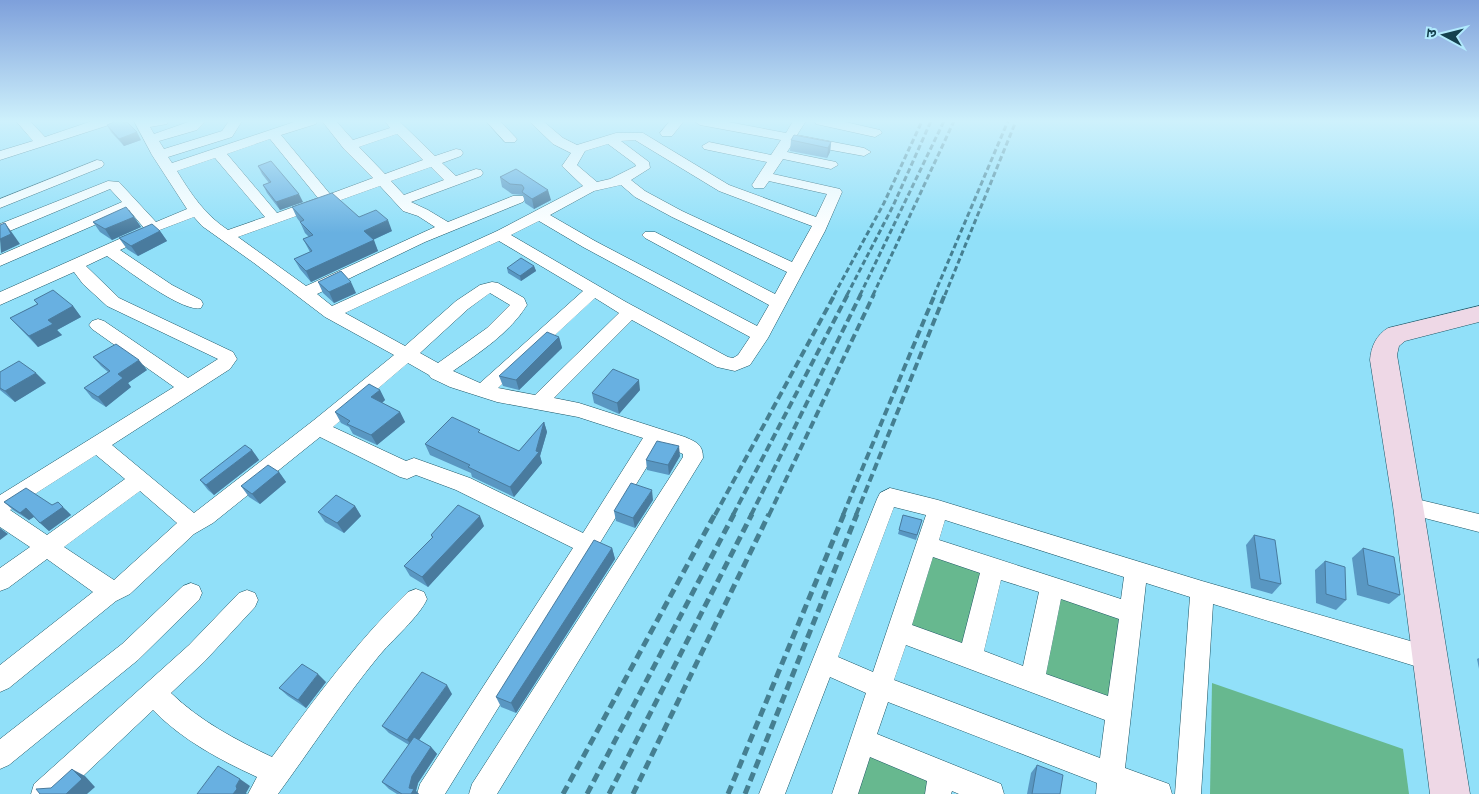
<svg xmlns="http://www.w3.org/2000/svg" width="1479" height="794" viewBox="0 0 1479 794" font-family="Manrope,'Noto Sans Devanagari',sans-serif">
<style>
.green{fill:#67b88f}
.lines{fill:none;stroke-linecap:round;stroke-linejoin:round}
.street-casing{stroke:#1c5565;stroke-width:1}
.secondary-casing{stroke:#1c5565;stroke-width:1}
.street{fill:#fff;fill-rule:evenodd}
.secondary{fill:#eed8e6;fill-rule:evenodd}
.rail-far2{stroke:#457f91;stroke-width:3;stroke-dasharray:5.5 3;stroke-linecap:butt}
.rail-far1{stroke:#457f91;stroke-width:4;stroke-dasharray:8 4;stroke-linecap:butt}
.rail{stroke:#457f91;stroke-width:5;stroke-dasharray:9 5;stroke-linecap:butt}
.wall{fill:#5997c2}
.shaded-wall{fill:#497b9e}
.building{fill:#68b0e1;stroke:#497b9e}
</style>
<rect width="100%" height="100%" fill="#91e0f9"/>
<g class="green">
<polygon points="930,552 987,572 967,646 908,624"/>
<polygon points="1058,596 1119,618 1109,699 1044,675"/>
<polygon points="1212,683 1403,749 1409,794 1210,794"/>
<polygon points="867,750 932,778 928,794 853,794"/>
</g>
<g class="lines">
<g class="street-casing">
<g id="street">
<polygon points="16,121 30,121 45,137 92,121 113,121 112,124 0,160 0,151 33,141"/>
<path d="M134,121H168L167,124L150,127L154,134L191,121H206L197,130L159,141L164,149L222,131L229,121H242L232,137L168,157L172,163L297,121H317L316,124L281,135L330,194L373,178L344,149L322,121H336L353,140L390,128L385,121H399L435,156L456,149L461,150L463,153L461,156L442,163L456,176L476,169L481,170L483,173L481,176L411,202L428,210L448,222L513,196H523L525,199L523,202L425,242L317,294L332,306L497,231L583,186L562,166L571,153L553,144L529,121H543L563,138L577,145L616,133H643L729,185L816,217L827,194L769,181L764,188H754L752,185L767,162L704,149L702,146L709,142L771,155L781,140L700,125L694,121H723L786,133L793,121H806L797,135L864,148L871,152L864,156L793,143L787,152L836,162L838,165L831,169L783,159L773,174L840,189L842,192L825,231L768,338L750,365L735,371L717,367L632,320L554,398L579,403L685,437C696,442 703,444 703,458L497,794H469L472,784L683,457V454L661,444L445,794H417L420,784L573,548L456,490L416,475L407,479L400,477L320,437L213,523L194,534L130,594L116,601L9,688L0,692V665L93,592L47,559L8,588L0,591V568L30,547L0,527V495L174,387L92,329L89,325L92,321L98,319L104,321L188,378L218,359L107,306L83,284L74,272L0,305V292L144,228L129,210L0,266V255L122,202L110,189L0,235V224L108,181L119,182L156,222L187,209L152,155ZM397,134L423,160L385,174L359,147ZM270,139L318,198L277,213L227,154ZM635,140L719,191L812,226L792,262L682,211L645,191L631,180L650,168L649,162L621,141ZM608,144L635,164L636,166L610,179L597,182L577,165L585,151ZM215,158L265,217L228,230C205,215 191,194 177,171ZM431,167L444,180L404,195L391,181ZM621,185L635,197L672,217L787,272L775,294L655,232H645L642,235L645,238L769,305L757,326L595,241L550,215L594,191ZM380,186L403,211L418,216L435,227L306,286L238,237ZM194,217L202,226L254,263L325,317L394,355L314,420L194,513L112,445L230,369L237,359L233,352L119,298L86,266L107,256C125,268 182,313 201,308L203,304L201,300L172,285L120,250L150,236L152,233ZM539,221L583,247L750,337L738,355L733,358L728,357L626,302L511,235ZM499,241L583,291L480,383L453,371C479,353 510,333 527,305L524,298L498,283L492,282L480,285L456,301L405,346L345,313ZM490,293L510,305L487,328L438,363L420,353L468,309ZM595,298L619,313L535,395L498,388ZM408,363L429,375L431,378L450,387L497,402L578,417L643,438L583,533L470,478L414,458L406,461L333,427ZM96,455L125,479L47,535L10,510ZM140,491L177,523L114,580L64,547Z"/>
<polygon points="486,121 500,121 517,139 515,142 505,142"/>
<polygon points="670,121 684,121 672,136 662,136 660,133"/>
<polygon points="815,121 841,121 880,130 882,133 875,137 816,124"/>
<polygon points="97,160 102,161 104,164 102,167 0,208 0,199"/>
<path d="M890,488L938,500L1202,581L1431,647L1440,651L1443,659L1440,667L1431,671L1213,604L1201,794H1175L1190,597L1146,583L1125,768L1169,784L1172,794H1096L1097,783L888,702L877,734L1001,784L1004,794H959L952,791L951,794H925L927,781L870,757L858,794H832L866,693L830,677L785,794H759L877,499L880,493ZM894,507L926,515L873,672L838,657ZM945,520L1124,577L1121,599L939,540ZM933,557L980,573L962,643L912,625ZM1001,580L1039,592L1023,666L984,651ZM1061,599L1119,619L1108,696L1046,674ZM906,645L1105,720L1100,758L894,680Z"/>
<polygon points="1408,497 1479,514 1479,532 1401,512 1398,506 1401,500"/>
<polygon points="191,583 199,586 202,593 199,600 138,660 9,765 0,769 0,739 122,644 183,586"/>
<path d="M416,589L424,592L427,599C420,616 391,641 378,657C342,701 311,749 278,794H248L257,777C220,760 182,740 153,710L64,794H31L34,784L189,645L239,593L247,590L255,593L258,600L255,607L205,661L171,693C200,721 236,740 272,757C315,699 356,642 408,592Z"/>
</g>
</g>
<g class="secondary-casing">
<path id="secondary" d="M1479,306V322L1405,341L1399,346L1397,355L1423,506L1470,794H1430L1393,506L1370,360C1371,347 1376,335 1388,328Z"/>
</g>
<use href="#street" class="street"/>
<use href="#secondary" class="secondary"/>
<g class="rail-far2">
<polyline points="834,295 884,203 922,121"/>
<polyline points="847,295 893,206 931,121"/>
<polyline points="860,295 944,121"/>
<polyline points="873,295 954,121"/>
<polyline points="934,295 1008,121"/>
<polyline points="945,295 1016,121"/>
</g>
<g class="rail-far1">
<polyline points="715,515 835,294"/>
<polyline points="733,515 848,294"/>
<polyline points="751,515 861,294"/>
<polyline points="769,515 874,294"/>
<polyline points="843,515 935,294"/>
<polyline points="856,515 945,294"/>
</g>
<g class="rail">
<polyline points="563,794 715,514"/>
<polyline points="587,794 734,514"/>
<polyline points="609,794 752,514"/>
<polyline points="633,794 769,514"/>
<polyline points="728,794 844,514"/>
<polyline points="745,794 857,514"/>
</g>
</g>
<g class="wall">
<polygon points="107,125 141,140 124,146 111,132"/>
<polygon points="791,140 831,142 830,152 827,158 790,151"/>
<polygon points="258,166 303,202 280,210 267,193 263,185 269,183 262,174"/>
<polygon points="516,169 551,200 534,209 525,203 523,195 512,194 502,187 500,177"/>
<polygon points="292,207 359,217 392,231 373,240 378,251 311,282 300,269 294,259 310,252 303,239 309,237 305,233 300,222 297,218"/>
<polygon points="134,217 141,227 112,240 100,232 93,222"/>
<polygon points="160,231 167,241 138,256 127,249 119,238"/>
<polygon points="534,266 536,271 521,281 508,273 507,268"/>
<polygon points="318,282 356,293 334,303 323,293"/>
<polygon points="34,300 73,306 81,317 57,330 62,335 38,347 10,318 37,304"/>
<polygon points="559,337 562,348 519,390 503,386 499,376"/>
<polygon points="93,357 147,370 128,383 131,387 106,407 92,398 84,388 108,372 101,366"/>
<polygon points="0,372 46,383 15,402 0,390"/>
<polygon points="380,390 385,400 382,403 400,412 405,422 377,445 353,434 349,427 341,423 335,412"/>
<polygon points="640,390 619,414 594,403 592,393"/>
<polygon points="544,422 547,432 540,456 542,463 514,497 472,477 471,473 430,455 425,444 482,434 519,451"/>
<polygon points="252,450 259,460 214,495 208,490 200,480"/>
<polygon points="680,456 669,475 647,470 646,460"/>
<polygon points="279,472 286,482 260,504 249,497 241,486"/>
<polygon points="653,500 635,528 616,521 614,511"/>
<polygon points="4,502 52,505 66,510 71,515 49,531 34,517 29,520 13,510"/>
<polygon points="355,506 361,516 344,533 325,522 318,512"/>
<polygon points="903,515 922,520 916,540 898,534"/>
<polygon points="484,526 428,587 410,576 404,566 432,538 431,535"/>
<polygon points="1254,535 1281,584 1272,594 1251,588 1246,545"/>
<polygon points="612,548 615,559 516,713 501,707 496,697"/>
<polygon points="1363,548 1400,595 1389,604 1357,595 1352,558"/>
<polygon points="1325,561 1346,600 1336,610 1316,603 1315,570"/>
<polygon points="1479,658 1479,669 1477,659"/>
<polygon points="326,682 306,708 288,696 279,688"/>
<polygon points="452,694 419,740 431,747 437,754 418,783 416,791 419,794 397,794 389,789 382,782 409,745 389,733 382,726"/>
<polygon points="1037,765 1060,794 1027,794 1031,773"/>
</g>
<g class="shaded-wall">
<polygon points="137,132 141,140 124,146 119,139"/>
<polygon points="831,142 830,152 827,158 828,148"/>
<polygon points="548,190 551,200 534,209 532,199"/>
<polygon points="299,194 303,202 280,210 276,202"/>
<polygon points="134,217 141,227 112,240 105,229"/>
<polygon points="388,220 392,231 368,242 364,231"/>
<polygon points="5,223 13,234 20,244 1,253 0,239"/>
<polygon points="160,231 167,241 138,256 131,246"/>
<polygon points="374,240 378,251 311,282 306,271"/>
<polygon points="534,266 536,271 521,281 520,276"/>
<polygon points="351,282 356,293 334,303 329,292"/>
<polygon points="73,306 81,317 57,330 62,335 38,347 29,336 48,320"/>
<polygon points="559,337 562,348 519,390 516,380"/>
<polygon points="139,360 147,370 128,383 131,387 106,407 98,397 118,374"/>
<polygon points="36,373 46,383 15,402 5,391"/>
<polygon points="639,380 640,390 619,414 617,403"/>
<polygon points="380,390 385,400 376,408 371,397"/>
<polygon points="400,412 405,422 377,445 371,435"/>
<polygon points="544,422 547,432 540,456 542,463 514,497 510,487 536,451"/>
<polygon points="679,446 680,456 669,475 668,465"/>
<polygon points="252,450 259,460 214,495 206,485"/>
<polygon points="279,472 286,482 260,504 252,494"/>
<polygon points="652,490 653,500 635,528 633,518"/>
<polygon points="58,502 71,515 49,531 40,523"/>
<polygon points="355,506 361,516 344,533 337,523"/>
<polygon points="26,508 35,516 29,520 20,513"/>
<polygon points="480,516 484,526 428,587 422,577"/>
<polygon points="0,528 8,534 0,540"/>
<polygon points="612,548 615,559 516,713 511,703"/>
<polygon points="318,674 326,682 306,708 298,700"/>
<polygon points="447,685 452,694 414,747 407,740"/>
<polygon points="431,747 437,754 418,783 416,791 419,794 411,794 409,788 412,776"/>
<polygon points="72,769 85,776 95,787 87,794 66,794"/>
<polygon points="240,779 250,786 246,793 247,794 233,794 236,786"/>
</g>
<g class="building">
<polygon points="116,121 123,121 124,123 127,122 137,132 119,139 107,125"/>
<polygon points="794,135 831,142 828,148 791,140"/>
<polygon points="271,161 299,194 276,202 263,185 271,182 258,166"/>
<polygon points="516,169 548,190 532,199 522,192 524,188 522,185 510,184 500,177"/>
<polygon points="332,193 359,217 376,210 388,220 364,231 374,240 306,271 294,259 312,251 303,239 313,235 300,222 304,220 292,207"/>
<polygon points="126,207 134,217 105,229 93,222"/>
<polygon points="5,223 11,234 0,239 0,225"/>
<polygon points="152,224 160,231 131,246 119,238"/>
<polygon points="521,258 534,266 520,276 507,268"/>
<polygon points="341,271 351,282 329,292 318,282"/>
<polygon points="53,290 73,306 48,320 53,324 29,336 10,318 38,304 34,300"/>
<polygon points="547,332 559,337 516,380 499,376"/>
<polygon points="116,344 139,360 118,374 123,378 98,397 84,388 110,371 93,357"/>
<polygon points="19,361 36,373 5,391 0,388 0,372"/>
<polygon points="613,369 639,380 617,403 592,393"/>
<polygon points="369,384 380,390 371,397 400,412 371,435 347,424 350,421 335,412"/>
<polygon points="452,417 480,430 478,432 519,451 544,422 536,451 539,452 510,487 468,467 470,465 425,444"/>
<polygon points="657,441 679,446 668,465 646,460"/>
<polygon points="245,445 252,450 206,485 200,480"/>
<polygon points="268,465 279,472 252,494 241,486"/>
<polygon points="631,483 652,490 633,518 614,511"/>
<polygon points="26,488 52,505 58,502 63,507 40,523 26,508 20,513 4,502"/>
<polygon points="336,495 355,506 337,523 318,512"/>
<polygon points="458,505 480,516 422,577 404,566 433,537 431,535"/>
<polygon points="903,515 922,520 917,535 899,530"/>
<polygon points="1254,535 1275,540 1281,584 1260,579"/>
<polygon points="594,540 612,548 511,703 496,697"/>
<polygon points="1363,548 1394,557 1400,595 1368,585"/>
<polygon points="1325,561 1345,567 1346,600 1326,594"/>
<polygon points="302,664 318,674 298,700 279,688"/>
<polygon points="422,672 447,685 407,740 382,726"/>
<polygon points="414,737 431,747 412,776 409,788 414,789 411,794 402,794 382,782"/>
<polygon points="1037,765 1063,775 1060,794 1032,794"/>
<polygon points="218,766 240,779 236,786 237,789 233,794 197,794"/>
<polygon points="72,769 82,779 66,794 40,794 36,789 51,788"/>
</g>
<linearGradient id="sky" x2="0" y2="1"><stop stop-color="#7ea0db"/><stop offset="0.52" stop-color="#cef1fc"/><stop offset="1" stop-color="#cef1fc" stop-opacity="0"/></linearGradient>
<rect width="1479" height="233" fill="url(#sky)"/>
<g transform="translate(1444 35) rotate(277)" stroke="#b1eafd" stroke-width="4" paint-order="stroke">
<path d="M0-4L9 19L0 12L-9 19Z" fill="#14414e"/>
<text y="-8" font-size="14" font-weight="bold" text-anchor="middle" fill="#14414e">उ</text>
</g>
</svg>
